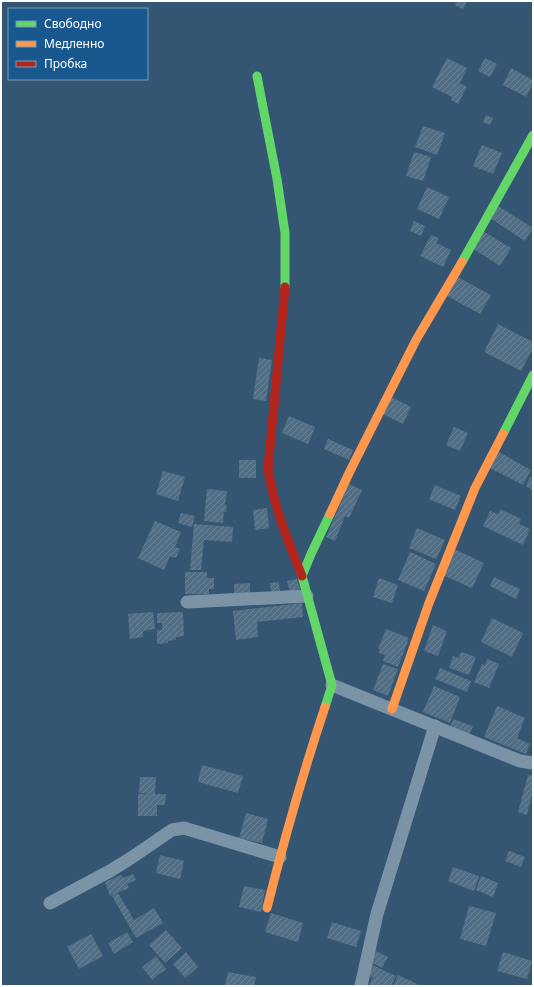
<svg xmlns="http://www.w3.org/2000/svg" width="534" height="987" viewBox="0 0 534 987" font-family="'Noto Sans',sans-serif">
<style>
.building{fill:url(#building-hatch)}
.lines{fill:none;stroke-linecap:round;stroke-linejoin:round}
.street{stroke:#7b93a7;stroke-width:13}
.fast{stroke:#63d668;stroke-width:9}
.slow{stroke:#ff974d;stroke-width:9}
.jam{stroke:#b3261e;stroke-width:9}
</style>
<defs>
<pattern id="building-hatch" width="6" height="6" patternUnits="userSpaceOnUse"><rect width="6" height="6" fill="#526e85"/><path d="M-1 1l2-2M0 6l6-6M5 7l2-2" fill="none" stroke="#6c8497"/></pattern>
</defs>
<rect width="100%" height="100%" fill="#345673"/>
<g class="building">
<polygon points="457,1 467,1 463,9 455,5"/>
<polygon points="447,58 467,68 460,83 467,87 458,104 451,100 452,97 432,87"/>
<polygon points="485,58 497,64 490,77 478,71"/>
<polygon points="511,68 533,80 533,83 526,97 503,85"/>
<polygon points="486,115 493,118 490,125 483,122"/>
<polygon points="423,126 445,133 437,155 415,147"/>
<polygon points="482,145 502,153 493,174 473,166"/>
<polygon points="414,152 431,157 423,181 406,176"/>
<polygon points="427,187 449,197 439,219 417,209"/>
<polygon points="498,206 533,228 525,241 490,218"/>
<polygon points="414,221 425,226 421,236 410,231"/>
<polygon points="483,231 511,248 500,266 472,248"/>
<polygon points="431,235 439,238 436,243 451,250 443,267 420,256"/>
<polygon points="458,277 491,295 480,314 447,296"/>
<polygon points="498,324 533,342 533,348 521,371 484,352"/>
<polygon points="259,358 272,360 266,401 253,399"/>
<polygon points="391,397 411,407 403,424 383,414"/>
<polygon points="289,416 315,427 308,444 282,433"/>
<polygon points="454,427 468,433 460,451 446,445"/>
<polygon points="328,439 353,450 349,460 324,449"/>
<polygon points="497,451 531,470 523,485 488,467"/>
<rect x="239" y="460" width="17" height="18"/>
<polygon points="163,471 185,477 178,501 156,494"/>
<polygon points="530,477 533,478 533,490 526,486"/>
<polygon points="349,484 362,490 349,518 345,516 335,541 326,537"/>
<polygon points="435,485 461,496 455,510 429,499"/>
<polygon points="207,489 227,491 225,505 227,506 226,512 224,512 223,523 204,521"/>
<polygon points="267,508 269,528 255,530 253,510"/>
<polygon points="500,509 521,519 519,524 530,529 523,545 483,526 490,511 498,514"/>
<polygon points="181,513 195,516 192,527 178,523"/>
<polygon points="155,521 181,532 175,547 180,549 176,558 170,556 164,570 138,558"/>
<polygon points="194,524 233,527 232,542 204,540 201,570 190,570"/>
<polygon points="417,528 445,540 436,559 409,548"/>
<polygon points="454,549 484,563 472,588 442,575"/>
<polygon points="410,552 436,564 424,591 398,580"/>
<polygon points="185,572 207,572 207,578 214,578 214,589 209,589 209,594 185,594"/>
<polygon points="494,577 520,589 516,599 490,586"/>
<polygon points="379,578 398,585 392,603 373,597"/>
<polygon points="297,579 300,589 290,592 287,581"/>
<polygon points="279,582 280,591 271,592 270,583"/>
<polygon points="250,583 250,594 234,595 234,584"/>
<polygon points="302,603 303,617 257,622 258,637 236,640 233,611"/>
<polygon points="153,612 155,629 143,631 143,637 130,639 128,614"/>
<polygon points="183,612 184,636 176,637 176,640 168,641 168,643 157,644 157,630 162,630 162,623 157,623 157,613"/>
<polygon points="492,618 523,633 512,657 481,642"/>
<polygon points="433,625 447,631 438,656 424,651"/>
<polygon points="386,629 409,638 398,667 383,661 385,655 379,653 380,650 378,649"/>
<polygon points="461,652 476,657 469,675 449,668 453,656 459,658"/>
<polygon points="487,659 499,664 489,688 474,682 482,664 485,665"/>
<polygon points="383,664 398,669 388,696 373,690"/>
<polygon points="440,668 471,681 467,692 435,679"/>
<polygon points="434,686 460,697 450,723 423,712"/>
<polygon points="497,706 525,718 517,738 530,744 526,754 484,737"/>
<polygon points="453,719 473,726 469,735 450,728"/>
<polygon points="202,765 243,776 238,793 198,782"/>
<polygon points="528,775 533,776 533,790 527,815 518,812"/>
<polygon points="140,777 156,777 155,794 166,794 165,805 157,805 157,816 138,816 138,794 151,794 139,793"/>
<polygon points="246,813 268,819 262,843 239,838"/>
<polygon points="509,851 525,857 521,867 505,861"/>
<polygon points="160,855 184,861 180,879 156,873"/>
<polygon points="453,867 479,876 474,891 448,881"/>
<polygon points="133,874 136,880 127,884 129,888 110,896 105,882 121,875 123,878"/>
<polygon points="481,876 498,883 493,897 476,890"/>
<polygon points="244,886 265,890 261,912 239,907"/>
<polygon points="118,893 134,920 154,908 163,923 136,938 112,896"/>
<polygon points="469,906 496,913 486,946 460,939"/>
<polygon points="271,913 303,923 298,942 265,932"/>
<polygon points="332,922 361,931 356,947 327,938"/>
<polygon points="166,930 182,948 165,963 149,945"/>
<polygon points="127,932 133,942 114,954 108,943"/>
<polygon points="91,934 103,956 79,969 67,947"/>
<polygon points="374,950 388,957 382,968 369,961"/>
<polygon points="186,952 198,967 185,978 173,964"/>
<polygon points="503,952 532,961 527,979 497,971"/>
<polygon points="156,956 166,969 152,980 142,967"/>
<polygon points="372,965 396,976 391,986 369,986 373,977 367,975"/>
<polygon points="228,972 256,977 254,986 225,986"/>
<polygon points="398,975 421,986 393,986"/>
</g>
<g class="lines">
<g class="street">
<polyline points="187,602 307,596"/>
<polyline points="332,685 520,761 533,763"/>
<polyline points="50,903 110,871 131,858 172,830 184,828 280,857"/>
<polyline points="361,986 377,914 435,726"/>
</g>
<g class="fast">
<polyline points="257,76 277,179 285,233 285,287"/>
<polyline points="462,262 533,135"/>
<polyline points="503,434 533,375"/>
<polyline points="325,707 332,685 302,576 311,554 330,514"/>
</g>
<g class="slow">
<polyline points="330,514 350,471 416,340 462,262"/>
<polyline points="392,709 429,603 475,488 503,434"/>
<path d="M267,908C284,840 303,773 325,707"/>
</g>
<path class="jam" d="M285,287L268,469C274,507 288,541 302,576"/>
</g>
<rect width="534" height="987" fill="none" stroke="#ffffff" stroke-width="4"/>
<rect x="8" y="8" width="140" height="72" fill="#19588e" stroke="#759bbb"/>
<rect x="16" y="21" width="20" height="6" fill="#63d668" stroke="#759bbb"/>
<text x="44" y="28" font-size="12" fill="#ffffff">Свободно</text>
<rect x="16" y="41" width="20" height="6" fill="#ff974d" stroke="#759bbb"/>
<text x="44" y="48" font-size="12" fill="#ffffff">Медленно</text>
<rect x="16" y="61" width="20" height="6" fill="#b3261e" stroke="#759bbb"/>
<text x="44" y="68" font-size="12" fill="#ffffff">Пробка</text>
</svg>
